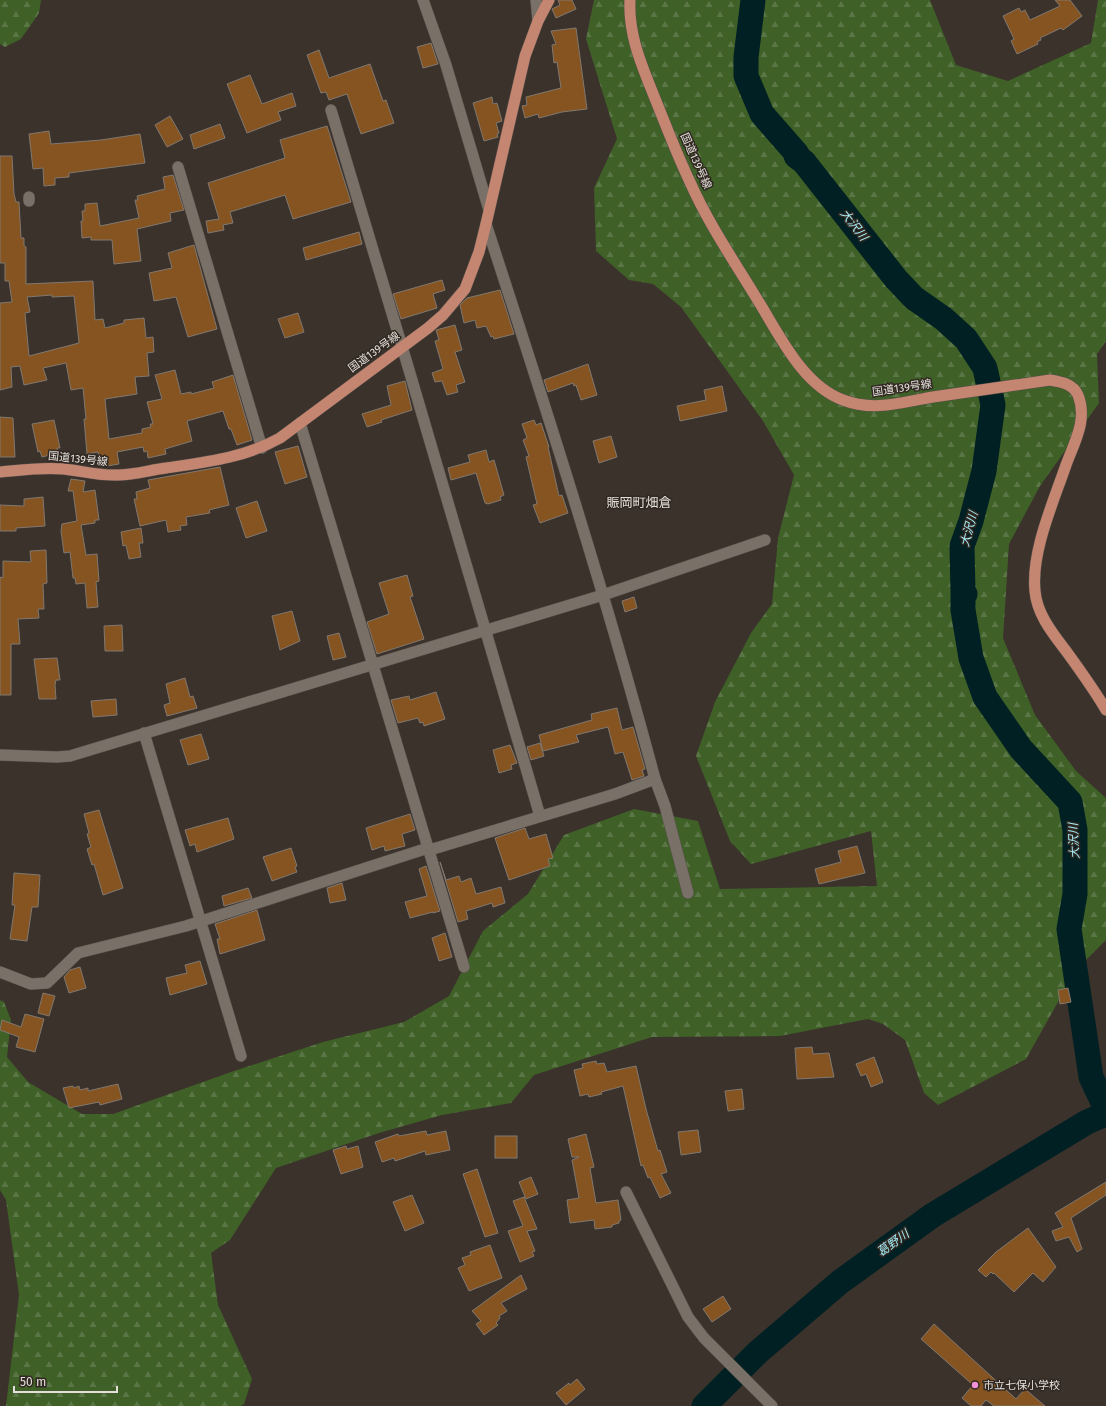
<svg xmlns="http://www.w3.org/2000/svg" width="1106" height="1406" viewBox="0 0 1106 1406" font-family="'Fira Sans','Noto Sans JP',sans-serif">
<style>
.forest{fill:url(#forest-firs)}
.lines{fill:none;stroke-linecap:round;stroke-linejoin:round}
.river{stroke:#012024;stroke-width:25}
.building{fill:#855421;stroke:#817870;fill-rule:evenodd}
.minor-casing{stroke:#58514b;stroke-width:12}
.trunk-casing{stroke:#58514b;stroke-width:12}
.minor{stroke:#797068;stroke-width:11}
.trunk{stroke:#c48571;stroke-width:11}
.poi-dot{fill:#f391d5;stroke:#302821;stroke-width:1.5}
.labels{text-anchor:middle;dominant-baseline:central;stroke-width:3;stroke-linejoin:round;paint-order:stroke}
.street-label{font-size:11px;fill:#e4dfdb;stroke:#302821}
.poi-label{font-size:11px;fill:#e4dfdb;stroke:#302821;text-anchor:start}
.water-label{font-size:12px;font-style:italic;fill:#a3ecf7;stroke:#302821}
.quarter-label{font-size:13px;fill:#e4dfdb;stroke:#302821}
</style>
<defs>
<pattern id="forest-firs" width="22" height="20" patternUnits="userSpaceOnUse"><rect width="22" height="20" fill="#3f6027"/><path d="M5 1l3.5 6h-7zM16 11l3.5 6h-7z" fill="#5b7646"/></pattern>
</defs>
<rect width="100%" height="100%" fill="#3a322b"/>
<g class="forest">
<polygon points="0,0 41,0 39,13 21,39 5,47 0,44"/>
<polygon points="594,0 930,0 956,65 1008,81 1091,43 1098,0 1106,0 1106,341 1097,354 1099,403 1040,486 1009,544 1003,638 1035,715 1076,771 1106,798 1106,940 1076,970 1026,1059 938,1105 924,1093 905,1040 883,1024 868,1019 780,1036 652,1037 534,1075 511,1103 442,1115 379,1133 276,1168 230,1240 211,1253 218,1305 252,1379 244,1404 241,1406 6,1406 19,1295 6,1200 0,1190 0,1000 4,1002 11,1020 7,1057 28,1082 82,1114 113,1114 231,1072 323,1042 404,1022 449,996 483,931 528,894 564,835 634,809 698,821 720,889 877,886 871,831 751,864 730,841 696,756 715,702 751,633 772,604 778,538 794,475 763,421 681,307 653,284 629,280 596,251 594,188 617,139 586,39"/>
</g>
<g class="lines">
<g class="river">
<polyline points="753,0 746,57 746,76 762,114 797,154 796,156 804,162 896,279 914,298 944,319 966,339 985,368 993,405 984,471 971,521 962,546 963,592 965,594 963,596 963,610 971,658 985,697 1021,749 1070,802 1075,830 1075,894 1069,929 1091,1077 1106,1109"/>
<polyline points="704,1406 757,1353 840,1282 933,1215 1087,1122 1106,1114"/>
</g>
</g>
<g class="building">
<polygon points="558,0 572,0 576,9 556,18 552,9 560,5"/>
<polygon points="1055,0 1070,0 1082,16 1063,30 1061,28 1040,38 1041,40 1037,42 1038,44 1017,54 1011,41 1014,39 1003,16 1019,8 1021,12 1025,10 1030,20 1060,6"/>
<polygon points="576,28 587,109 562,112 539,118 538,114 525,118 522,106 527,105 526,97 561,88 557,62 554,63 552,45 556,44 551,31"/>
<polygon points="431,43 438,64 423,68 417,47"/>
<polygon points="319,50 329,78 370,64 383,101 386,100 394,123 361,134 347,94 329,100 326,92 321,93 307,55"/>
<polygon points="250,75 262,104 292,93 296,106 278,112 281,120 247,133 227,84"/>
<polygon points="492,97 493,104 497,103 502,121 496,123 499,133 497,134 498,137 484,141 473,103"/>
<polygon points="170,116 183,139 167,147 155,125"/>
<polygon points="220,124 225,138 194,149 190,135"/>
<polygon points="327,126 351,202 293,219 285,195 230,212 233,223 223,225 224,230 208,233 206,221 219,219 208,183 285,158 280,140"/>
<polygon points="49,131 51,144 101,140 140,134 145,163 69,173 69,177 55,178 55,185 44,186 43,168 33,169 29,134"/>
<path d="M0,156H12L14,194L16,202H19L21,238H24V246L26,247V284L93,281L95,320L103,319L105,328L124,323V320L144,318L146,338L153,337L154,352L147,353L149,376L135,377L137,394L105,399L109,439L142,433V429L151,427L150,424H153L147,402L162,399L155,375L175,370L181,394L191,392V394L214,388L212,382L233,375L252,440L237,445L231,429H229L223,411L187,421L192,441L165,449L166,454L148,458L147,451L144,452L143,447L117,452L119,464L101,467L98,452L87,454L84,419H86L83,388L71,390L66,363L43,368L47,380L24,385L20,366L11,367L12,387L0,390V303L12,302L9,281H5V263H0ZM52,295V297L74,296L79,343L29,356L25,313L30,312L27,297Z"/>
<polygon points="173,175 184,210 170,213 171,221 137,229 141,261 114,264 112,240 91,240 91,237 82,238 81,221 83,221 82,211 85,211 85,204 97,203 100,226 139,218 135,200 138,200 137,196 165,189 163,177"/>
<polygon points="359,232 362,244 306,260 303,248"/>
<polygon points="194,245 217,329 188,337 176,297 154,301 149,273 172,268 168,253"/>
<polygon points="442,280 445,290 433,294 437,308 401,319 393,294"/>
<polygon points="500,290 514,334 494,339 493,336 491,337 486,326 477,328 475,320 464,323 460,305 467,298"/>
<polygon points="298,313 304,332 285,338 278,319"/>
<polygon points="455,325 462,350 455,352 465,382 456,385 458,392 447,395 442,381 435,382 432,373 443,369 435,341 439,340 436,330"/>
<polygon points="588,364 597,395 581,400 576,385 574,386 573,383 548,392 544,380"/>
<polygon points="405,381 412,410 381,420 382,422 367,427 362,414 391,405 387,386"/>
<polygon points="722,386 727,411 680,421 677,406 706,400 704,390"/>
<polygon points="0,417 13,418 15,457 0,457"/>
<polygon points="54,420 60,448 57,448 58,453 42,457 40,451 38,452 32,424"/>
<polygon points="534,420 536,425 541,423 549,447 548,447 559,496 562,495 568,513 540,523 533,505 537,504 526,457 529,456 523,440 527,438 522,424"/>
<polygon points="611,436 617,457 599,463 593,441"/>
<polygon points="298,446 307,477 285,484 275,452"/>
<polygon points="486,450 489,462 494,460 504,495 500,497 501,500 488,504 485,503 476,473 451,480 448,468 470,462 468,455"/>
<polygon points="220,467 229,505 209,510 210,513 186,517 187,525 180,526 181,530 168,532 166,520 140,526 134,499 137,499 136,492 150,488 148,480"/>
<polygon points="71,479 85,481 83,492 95,490 99,520 95,520 95,523 81,525 86,555 97,554 99,581 96,582 98,607 87,608 85,583 76,584 75,578 73,578 70,552 64,553 61,531 62,524 77,521 73,491 68,491"/>
<polygon points="43,497 45,526 16,528 16,531 0,531 0,505 24,506 24,499"/>
<polygon points="257,501 267,531 246,538 236,508"/>
<polygon points="141,528 143,543 139,543 141,557 129,559 126,545 123,546 121,532"/>
<polygon points="46,550 47,583 43,584 44,609 38,609 39,618 18,619 20,644 11,644 11,695 0,695 0,577 3,578 3,561 31,562 30,551"/>
<polygon points="407,575 413,596 410,597 424,639 377,654 367,622 389,614 379,583"/>
<polygon points="634,597 637,608 625,612 622,601"/>
<polygon points="292,611 300,641 280,650 272,616"/>
<polygon points="122,625 123,651 105,651 104,626"/>
<polygon points="339,633 346,657 333,660 327,636"/>
<polygon points="57,658 60,680 56,680 55,685 56,699 39,699 34,659"/>
<polygon points="185,678 190,697 193,696 197,708 167,716 164,705 170,703 166,684"/>
<polygon points="436,692 445,719 424,726 423,722 420,723 418,718 398,723 391,700 409,696 410,700"/>
<polygon points="116,699 117,715 93,717 91,701"/>
<polygon points="617,708 622,730 633,727 645,769 642,770 644,776 632,780 623,752 615,754 608,727 576,735 579,742 543,751 539,735 592,720 591,714"/>
<polygon points="201,734 209,759 188,765 180,740"/>
<polygon points="540,743 544,756 531,760 527,747"/>
<polygon points="510,745 517,763 511,765 512,769 499,773 493,750"/>
<polygon points="99,810 123,888 103,895 94,864 92,865 87,849 91,847 87,834 89,833 84,814"/>
<polygon points="410,814 415,830 402,834 405,846 385,851 384,846 372,850 366,828"/>
<polygon points="228,818 234,839 197,852 195,844 190,846 185,830"/>
<polygon points="525,828 529,839 546,834 553,858 548,859 550,866 509,880 495,838"/>
<polygon points="857,846 865,873 819,884 815,869 841,862 838,851"/>
<polygon points="291,848 297,866 295,867 297,872 272,881 263,857"/>
<polygon points="440,862 446,880 459,876 461,882 471,878 476,894 501,887 505,903 493,907 492,903 466,911 468,919 458,922"/>
<polygon points="426,866 440,911 433,913 433,912 410,918 405,902 427,896 419,869"/>
<polygon points="14,873 40,875 38,907 32,907 27,941 10,939 15,905 12,905"/>
<polygon points="342,883 346,900 330,903 327,888"/>
<polygon points="248,888 252,898 224,906 222,896"/>
<polygon points="257,910 265,940 220,954 217,939 220,939 215,924"/>
<polygon points="445,933 452,957 439,961 432,938"/>
<polygon points="200,961 207,984 170,995 166,978 187,973 185,965"/>
<polygon points="80,967 86,988 69,993 64,977 70,970"/>
<polygon points="1068,988 1071,1002 1060,1004 1058,990"/>
<polygon points="43,993 55,996 49,1016 38,1013"/>
<polygon points="25,1014 44,1019 35,1052 16,1047 19,1037 0,1030 2,1020 21,1027"/>
<polygon points="812,1047 813,1054 829,1053 834,1077 797,1079 795,1048"/>
<polygon points="874,1057 883,1082 871,1087 866,1074 861,1076 856,1064"/>
<polygon points="596,1061 597,1064 604,1063 607,1072 636,1066 646,1109 658,1151 660,1150 667,1172 661,1174 671,1193 660,1198 650,1177 648,1178 643,1165 641,1166 623,1086 601,1092 602,1094 589,1097 588,1094 580,1096 574,1070 583,1068 582,1064"/>
<polygon points="118,1084 122,1099 100,1105 99,1102 69,1108 63,1088 73,1086 74,1088 79,1086 80,1090 88,1088 88,1091"/>
<polygon points="742,1089 744,1109 728,1111 725,1091"/>
<polygon points="698,1130 701,1152 681,1155 678,1132"/>
<polygon points="426,1131 427,1135 446,1131 450,1150 426,1155 425,1151 395,1161 394,1158 382,1162 375,1142 398,1134 399,1136"/>
<polygon points="586,1134 594,1167 590,1168 596,1203 618,1200 621,1220 619,1221 619,1223 612,1225 612,1227 595,1229 594,1220 570,1223 567,1200 579,1198 572,1160 579,1157 572,1157 568,1139"/>
<rect x="495" y="1136" width="22" height="22"/>
<polygon points="346,1146 347,1149 358,1146 363,1167 341,1174 333,1150"/>
<polygon points="477,1169 498,1233 485,1237 463,1174"/>
<polygon points="531,1177 538,1194 526,1199 519,1182"/>
<polygon points="1106,1182 1106,1195 1071,1218 1082,1249 1077,1252 1069,1237 1056,1241 1052,1231 1063,1227 1055,1213"/>
<polygon points="412,1195 424,1223 405,1231 393,1202"/>
<polygon points="524,1197 537,1229 527,1231 535,1251 532,1252 534,1256 520,1262 508,1231 523,1226 513,1201"/>
<polygon points="1028,1228 1056,1267 1043,1282 1033,1273 1014,1292 994,1273 993,1274 991,1272 986,1277 978,1270 996,1252"/>
<polygon points="490,1245 502,1278 469,1291 458,1268 465,1265 462,1258 471,1255 470,1252"/>
<polygon points="521,1275 527,1289 501,1303 507,1311 499,1316 500,1318 496,1323 498,1325 484,1335 476,1324 481,1321 472,1311"/>
<polygon points="723,1296 731,1309 712,1322 703,1309"/>
<polygon points="934,1324 1016,1399 1025,1389 1045,1406 994,1406 986,1400 981,1406 971,1406 962,1398 973,1385 921,1339"/>
<polygon points="577,1379 585,1389 566,1405 556,1393 569,1383 570,1385"/>
</g>
<g class="lines">
<g class="minor-casing">
<g id="minor">
<polyline points="423,0 446,65 489,210"/>
<polyline points="536,0 538,21"/>
<polyline points="331,110 409,370 540,816"/>
<polyline points="178,167 262,448"/>
<polyline points="29,197 29,201"/>
<path d="M486,224C546,408 605,592 655,779L665,806L688,893"/>
<polyline points="300,423 464,967"/>
<polyline points="144,733 241,1056"/>
<polyline points="0,755 57,757 70,756 603,595 765,540"/>
<polyline points="0,972 31,984 47,983 78,953 186,926 428,848 433,849 615,794 655,779"/>
<polyline points="626,1192 688,1317 704,1338 772,1406"/>
</g>
</g>
<g class="trunk-casing">
<g id="trunk">
<path d="M630,0C628,36 643,68 656,101C667,128 677,155 690,182C708,223 734,261 757,299C779,334 802,385 843,400C874,412 903,402 933,397C972,391 1011,386 1050,380C1062,382 1073,384 1078,395C1088,420 1074,443 1066,465C1053,503 1031,552 1035,591C1037,616 1055,636 1069,655C1082,673 1095,691 1106,710"/>
<path d="M0,472C21,470 42,467 64,469C82,471 99,476 118,475C134,475 150,470 166,468C206,462 244,458 280,438L428,328L443,315L465,289L479,252L486,224L525,56L538,21L549,0"/>
</g>
</g>
<use href="#minor" class="minor"/>
<use href="#trunk" class="trunk"/>
</g>
<circle class="poi-dot" cx="975" cy="1385" r="4"/>
<g class="labels">
<g class="street-label">
<text transform="translate(696 161) rotate(66)">国道139号線</text>
<text transform="translate(374 352) rotate(-36)">国道139号線</text>
<text transform="translate(902 388) rotate(-8)">国道139号線</text>
<text transform="translate(78 459) rotate(6)">国道139号線</text>
</g>
<g class="poi-label">
<text x="983" y="1385">市立七保小学校</text>
</g>
<g class="water-label">
<text transform="translate(854 225) rotate(52)">大沢川</text>
<text transform="translate(969 529) rotate(-75)">大沢川</text>
<text transform="translate(1074 841) rotate(-93)">大沢川</text>
<text transform="translate(893 1243) rotate(-36)">葛野川</text>
</g>
<g class="quarter-label">
<text x="639" y="502">賑岡町畑倉</text>
</g>
</g>
<path d="M14 1386v6h103v-6" fill="none" stroke="#e4dfdb" stroke-width="2"/>
<text x="20" y="1386" font-size="12" fill="#e4dfdb" stroke="#302821" stroke-width="3" paint-order="stroke">50 m</text>
</svg>
